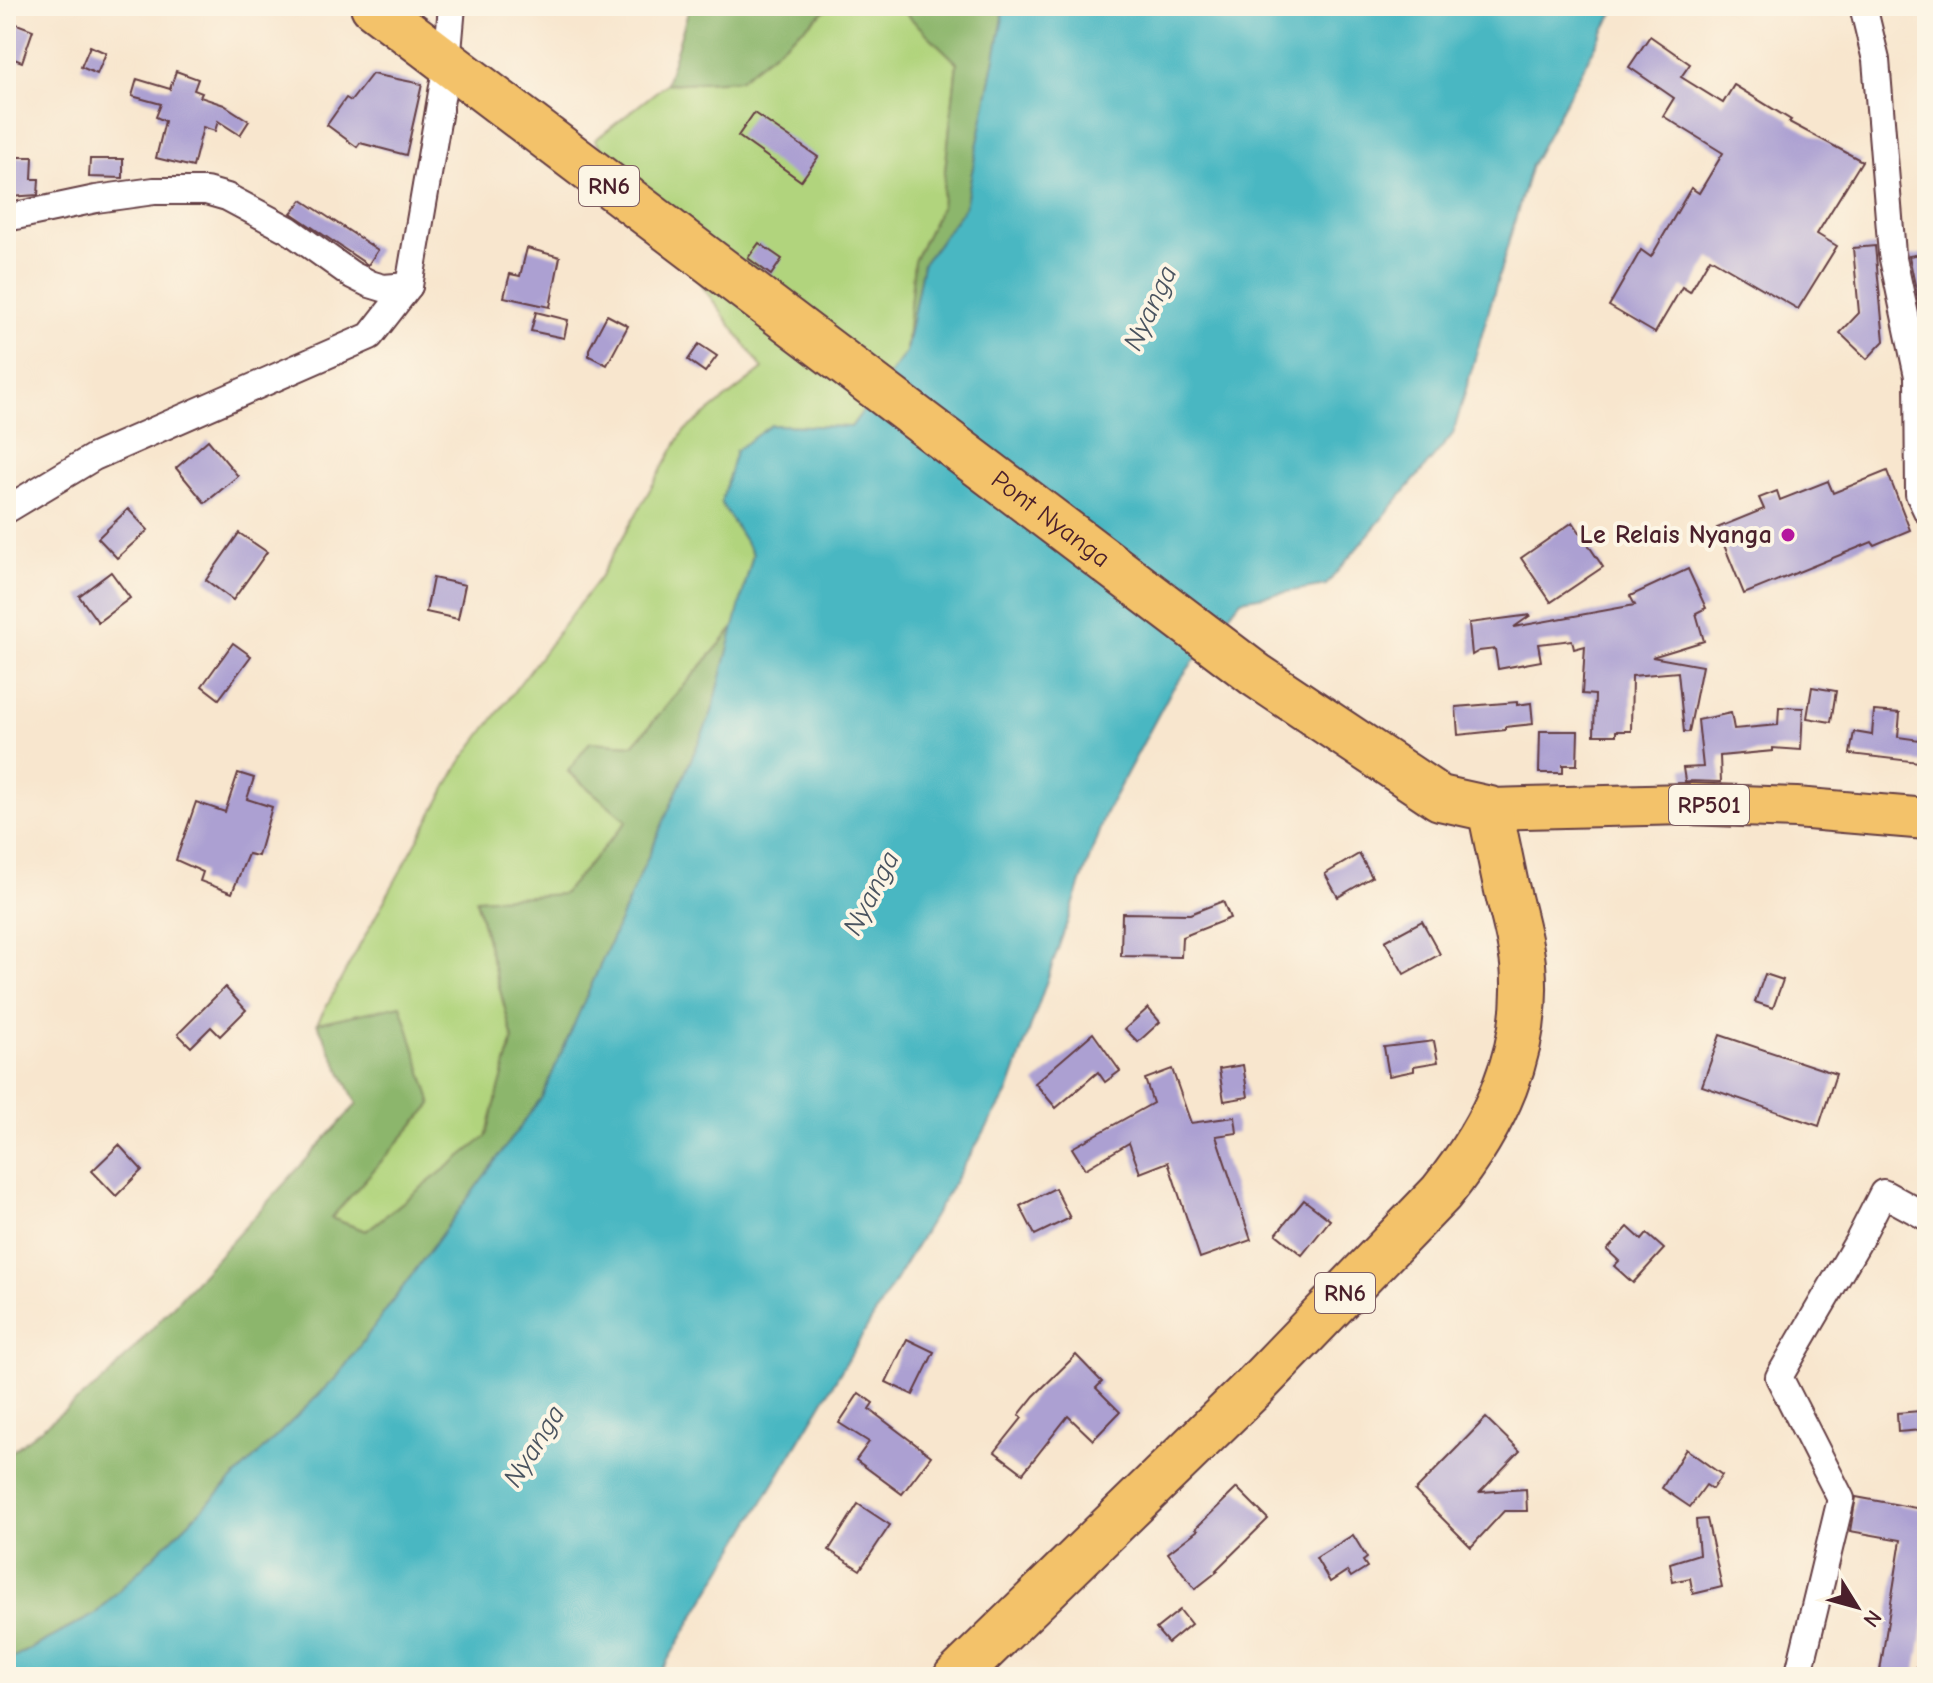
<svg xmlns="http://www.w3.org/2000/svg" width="1933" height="1683" viewBox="0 0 1933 1683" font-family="'Comic Neue',sans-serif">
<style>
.green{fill:#b1d47d;stroke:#7e7a54;stroke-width:2}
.forest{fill:#8cb66c;stroke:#6b6a4c;stroke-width:2}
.water{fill:#49b7c2;stroke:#4a6b76;stroke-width:2}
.building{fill:#aca0d2}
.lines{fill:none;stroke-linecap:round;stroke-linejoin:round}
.street-casing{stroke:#643d43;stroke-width:30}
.primary-casing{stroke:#643d43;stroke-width:44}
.highway-casing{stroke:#643d43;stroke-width:48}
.street{stroke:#fff;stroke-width:26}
.primary{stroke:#f3c26a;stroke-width:40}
.highway{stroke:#f3c26a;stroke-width:44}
.poi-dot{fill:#b5179e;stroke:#fcf5e5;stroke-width:3}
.labels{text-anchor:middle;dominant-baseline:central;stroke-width:8;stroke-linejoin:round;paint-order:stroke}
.shield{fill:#fcf5e5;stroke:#7f5f63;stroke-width:2}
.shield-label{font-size:24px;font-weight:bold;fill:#4a1f2b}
.street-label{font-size:26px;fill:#4a1f2b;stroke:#fcf5e5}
.poi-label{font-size:26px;font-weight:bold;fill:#4a1f2b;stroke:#fcf5e5;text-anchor:end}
.water-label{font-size:28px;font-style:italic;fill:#4a5460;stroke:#fcf5e5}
</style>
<rect width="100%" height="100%" fill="#fcf5e5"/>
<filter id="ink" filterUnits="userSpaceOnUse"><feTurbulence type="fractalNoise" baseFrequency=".0125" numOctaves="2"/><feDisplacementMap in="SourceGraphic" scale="16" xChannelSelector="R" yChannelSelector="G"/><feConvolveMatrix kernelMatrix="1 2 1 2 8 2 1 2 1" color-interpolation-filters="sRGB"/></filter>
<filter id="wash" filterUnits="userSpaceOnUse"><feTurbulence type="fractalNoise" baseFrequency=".006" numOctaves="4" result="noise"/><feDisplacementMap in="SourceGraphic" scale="32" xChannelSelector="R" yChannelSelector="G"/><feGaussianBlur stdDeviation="1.8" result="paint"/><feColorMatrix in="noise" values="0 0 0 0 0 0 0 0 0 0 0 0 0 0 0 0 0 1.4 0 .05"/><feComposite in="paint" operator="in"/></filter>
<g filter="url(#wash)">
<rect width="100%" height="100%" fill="#f8e6ce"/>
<polygon class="green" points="831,6 898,6 957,62 941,207 914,261 906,352 851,427 771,425 721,503 753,554 734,628 633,745 590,742 568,772 628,821 563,895 476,900 513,1039 486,1137 366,1231 331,1218 432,1104 317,1023 460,763 600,577 683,432 763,369 595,140 666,84 739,80"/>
<g class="forest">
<polygon points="690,6 831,6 739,80 666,84"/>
<polygon points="898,6 1001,6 1003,18 965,207 923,264 906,352 914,261 941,207 957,63"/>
<polygon points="734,628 712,712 542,1097 337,1377 94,1615 6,1661 6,1456 108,1377 357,1104 317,1023 401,1005 432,1104 331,1218 366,1231 486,1137 513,1039 476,899 563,894 627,821 568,771 590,742 633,745"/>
</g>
<polygon class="water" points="1001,6 1617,6 1531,165 1453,434 1326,585 1241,600 1171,691 1105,814 1008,1092 662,1670 655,1677 6,1677 6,1662 94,1615 337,1377 542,1097 712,712 753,554 721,503 736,450 771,425 851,427 906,352 923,264 965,207 1003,18"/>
<g id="blocks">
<g class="building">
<polygon points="6,20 33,30 22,62 6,56"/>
<polygon points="1650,36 1690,64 1681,77 1723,103 1734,85 1791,120 1789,122 1862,161 1817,234 1837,246 1798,309 1710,258 1690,292 1682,287 1655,333 1609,306 1641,250 1651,257 1691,188 1699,193 1723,153 1663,116 1674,98 1629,67"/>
<polygon points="90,46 106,53 97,74 81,67"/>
<polygon points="176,71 198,79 194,90 202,93 200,97 224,105 249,121 240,135 218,121 215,131 203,127 193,167 156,158 165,121 156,117 161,104 132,96 137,79 170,89"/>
<polygon points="372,74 422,84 406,155 360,143 357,147 327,125 346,98 351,101"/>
<polygon points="754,113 818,157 801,181 738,136"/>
<polygon points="10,157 33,157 32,179 39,179 38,195 9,197"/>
<polygon points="90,159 123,159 123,178 89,177"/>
<polygon points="302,200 378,250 368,265 291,213"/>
<polygon points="759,243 782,259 771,275 748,258"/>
<polygon points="1875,246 1884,341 1867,359 1840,333 1859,313 1853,248"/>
<polygon points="527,248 560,257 550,307 504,297 510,274 520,276"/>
<polygon points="1927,253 1927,308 1920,309 1909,256"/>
<polygon points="536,312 568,320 564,338 531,331"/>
<polygon points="607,315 628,326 607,365 589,356 589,349"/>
<polygon points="699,344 717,356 705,372 688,360"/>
<polygon points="208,440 238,476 205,503 176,468"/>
<polygon points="1887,471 1910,530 1874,545 1872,542 1744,594 1717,528 1764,509 1759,498 1777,491 1780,500 1828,481 1833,493"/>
<polygon points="128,509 148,530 117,558 98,538"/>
<polygon points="1573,522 1603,567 1551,602 1521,558"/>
<polygon points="239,533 267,552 233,600 206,580"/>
<polygon points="1688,569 1706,608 1696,613 1704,641 1652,657 1702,666 1689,732 1684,732 1678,672 1632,676 1631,731 1616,731 1616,735 1594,735 1595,695 1582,694 1585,646 1574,649 1572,640 1538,644 1541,661 1498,669 1495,649 1479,651 1472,655 1469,623 1531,615 1514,627 1635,605 1630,596"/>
<polygon points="111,572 130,598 98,622 79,596"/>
<polygon points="433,578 465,585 458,619 426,612"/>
<polygon points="233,643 251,656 219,699 202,686"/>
<polygon points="1812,687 1836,691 1831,722 1807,718"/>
<polygon points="1517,702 1517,705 1531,703 1533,724 1505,727 1505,730 1458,735 1456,707"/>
<polygon points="1779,707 1803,708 1801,750 1773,748 1773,751 1720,756 1721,782 1685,781 1683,768 1703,767 1698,720 1731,713 1734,729 1778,725"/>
<polygon points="1874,711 1900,713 1898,737 1927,741 1927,763 1850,754 1854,732 1872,735"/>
<polygon points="1540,731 1578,731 1577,765 1563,765 1563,773 1539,773"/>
<polygon points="238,773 254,778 247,799 272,807 258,856 248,854 232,893 200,881 203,872 176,860 196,802 225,812"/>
<polygon points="1359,854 1372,877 1338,897 1325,874"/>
<polygon points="1223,901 1230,918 1182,937 1181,957 1121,956 1122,913 1190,914"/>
<polygon points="1422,921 1440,954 1404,974 1385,941"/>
<polygon points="1765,974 1783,980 1773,1008 1755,1002"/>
<polygon points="225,987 246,1010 220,1036 211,1027 191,1047 178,1034"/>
<polygon points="1148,1008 1160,1022 1138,1042 1125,1029"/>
<polygon points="1093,1033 1120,1071 1105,1082 1098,1072 1056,1108 1035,1083"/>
<polygon points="1720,1035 1836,1074 1819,1126 1702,1086"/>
<polygon points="1434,1041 1438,1062 1414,1066 1414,1071 1389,1076 1384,1047"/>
<polygon points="1243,1065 1248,1097 1224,1101 1219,1069"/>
<polygon points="1172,1069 1191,1123 1235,1117 1237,1133 1216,1136 1251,1240 1200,1258 1168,1162 1140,1173 1129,1143 1085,1169 1072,1148 1153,1103 1145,1079"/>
<polygon points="119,1145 142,1170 116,1196 92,1171"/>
<polygon points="1055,1188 1070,1218 1035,1235 1020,1206"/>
<polygon points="1304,1200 1330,1220 1302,1255 1276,1234"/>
<polygon points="1628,1227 1642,1240 1647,1234 1664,1249 1633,1283 1614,1266 1619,1261 1607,1250"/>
<polygon points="907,1339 934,1352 913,1395 886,1382"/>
<polygon points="1076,1355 1102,1382 1096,1388 1120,1412 1093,1440 1068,1416 1023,1473 995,1452 1022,1418 1019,1415 1034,1396"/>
<polygon points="859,1393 873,1403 869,1409 931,1456 902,1494 856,1460 869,1442 839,1423"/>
<polygon points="1920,1411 1921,1430 1898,1432 1897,1413"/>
<polygon points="1486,1418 1520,1451 1480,1492 1526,1489 1527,1511 1504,1511 1471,1547 1415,1491"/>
<polygon points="1686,1449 1722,1475 1712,1489 1706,1485 1690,1507 1662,1488"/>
<polygon points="1237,1488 1268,1519 1216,1570 1218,1571 1195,1589 1168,1553 1198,1530 1196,1528"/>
<polygon points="1856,1497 1927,1510 1927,1603 1915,1677 1879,1677 1901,1540 1850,1531"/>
<polygon points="858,1504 890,1525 860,1570 829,1550"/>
<polygon points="1707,1519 1722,1587 1693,1594 1690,1578 1673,1582 1670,1563 1699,1554 1696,1520"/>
<polygon points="1353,1535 1367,1558 1363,1561 1367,1567 1351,1577 1347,1571 1330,1582 1316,1558"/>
<polygon points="1180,1610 1191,1624 1168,1643 1156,1629"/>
</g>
</g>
</g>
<g filter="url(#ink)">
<use href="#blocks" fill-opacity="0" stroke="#643d43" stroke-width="2"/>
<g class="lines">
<g class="street-casing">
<g id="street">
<polyline points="1863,6 1876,60 1892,254 1918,376 1919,494 1927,511"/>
<polyline points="6,218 96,199 154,191 206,191 227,197 289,230 352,275 370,284 383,288 409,286"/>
<polyline points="6,510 94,457 370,336 409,286 447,63 452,6"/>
<polyline points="1798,1677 1841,1499 1779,1377 1859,1240 1883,1193 1927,1217"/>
</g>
</g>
<g class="primary-casing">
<polyline id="primary" points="1490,809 1686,804 1796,808 1927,819"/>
</g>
<g class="highway-casing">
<g id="highway">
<path id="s1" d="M373,6L1256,675L1440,798L1490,809C1495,833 1500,857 1505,881C1511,909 1520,935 1523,964C1531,1052 1494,1127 1441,1193L1255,1386L956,1677"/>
</g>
</g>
<use href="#street" class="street"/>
<use href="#primary" class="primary"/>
<use href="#highway" class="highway"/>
</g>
</g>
<circle class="poi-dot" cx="1788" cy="535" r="8"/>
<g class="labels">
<g class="shield">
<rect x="579" y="166" width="60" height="40" rx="6"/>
<rect x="1669" y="785" width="80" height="40" rx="6"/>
<rect x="1315" y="1273" width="60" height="40" rx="6"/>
</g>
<g class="shield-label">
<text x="609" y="186">RN6</text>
<text x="1709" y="805">RP501</text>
<text x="1345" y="1293">RN6</text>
</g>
<g class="street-label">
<text stroke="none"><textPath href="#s1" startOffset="850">Pont Nyanga</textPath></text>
</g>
<g class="poi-label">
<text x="1772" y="535">Le Relais Nyanga</text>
</g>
<g class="water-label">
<text transform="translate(1150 308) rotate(-65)">Nyanga</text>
<text transform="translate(871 893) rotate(-63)">Nyanga</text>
<text transform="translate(534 1446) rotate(-58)">Nyanga</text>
</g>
</g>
<rect width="1933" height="1683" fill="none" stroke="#fcf5e5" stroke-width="32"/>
<g transform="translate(1857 1607) rotate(127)" stroke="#fcf5e5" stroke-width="6" paint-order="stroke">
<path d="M0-6L14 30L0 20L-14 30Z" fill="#4a1f2b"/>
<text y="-12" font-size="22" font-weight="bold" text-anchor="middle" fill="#4a1f2b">N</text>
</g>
</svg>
